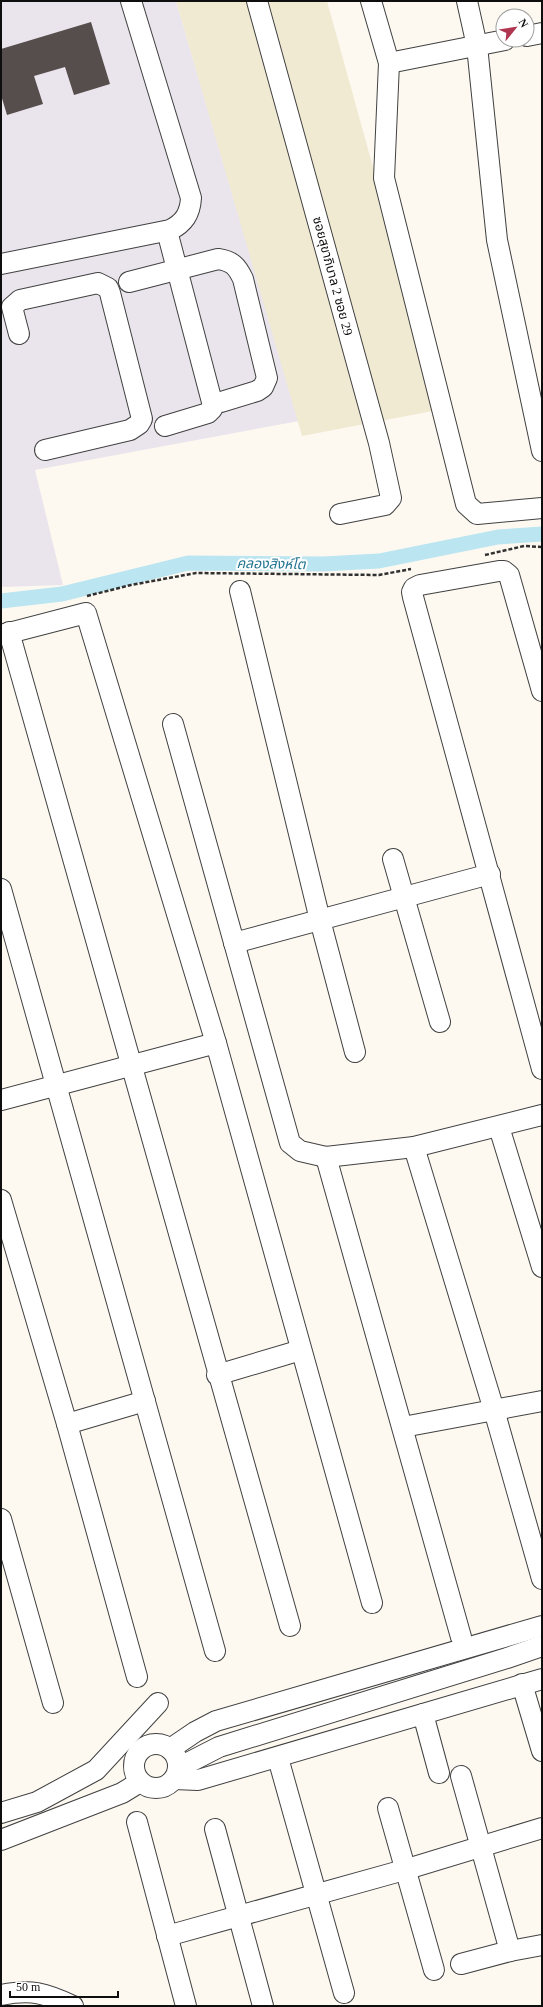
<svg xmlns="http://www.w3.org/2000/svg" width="543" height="2007" viewBox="0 0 543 2007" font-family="'Times New Roman','Noto Sans Thai',serif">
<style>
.industrial{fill:#eae4ec}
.farmland{fill:#f1ead3}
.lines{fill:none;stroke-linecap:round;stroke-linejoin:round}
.canal{stroke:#bbe5f0;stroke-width:15}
.building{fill:#564e4c}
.minor-casing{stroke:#414141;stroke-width:22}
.path{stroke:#303030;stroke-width:2.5;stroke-dasharray:4 2;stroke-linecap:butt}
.minor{stroke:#fff;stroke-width:20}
.labels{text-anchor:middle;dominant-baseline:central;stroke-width:4;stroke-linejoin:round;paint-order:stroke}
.street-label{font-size:13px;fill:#0e0e0e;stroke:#fff}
.water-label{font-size:14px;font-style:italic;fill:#247593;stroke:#fff}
</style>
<rect width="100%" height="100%" fill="#fdf9f1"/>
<polygon class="industrial" points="1,1 176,1 299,421 35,470 63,585 1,587"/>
<polygon class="farmland" points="176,1 327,1 401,268 433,411 302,436"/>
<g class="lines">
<polyline class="canal" points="1,601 62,594 188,563 323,564 379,561 498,537 542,534"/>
</g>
<polygon class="building" points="91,22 110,84 74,95 65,67 34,76 43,104 7,115 1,95 1,49"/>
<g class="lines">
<g class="minor-casing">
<g id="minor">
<polyline points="257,1 379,443 391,498 385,505 340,514"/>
<polyline points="371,1 389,63 384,178 466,504 477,514 542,508"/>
<polyline points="467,1 477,46 497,240 542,451"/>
<polyline points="527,36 542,33"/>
<polyline points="389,63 505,40"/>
<path d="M1,264L170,230C184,223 190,214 191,198L131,1"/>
<path d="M129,282L218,259C232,261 237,266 243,279L267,378L263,387L257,391L221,402"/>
<polyline points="19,334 12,307 20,300 98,283 108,288 110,293 142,419 139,424 130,430 45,450"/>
<polyline points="165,426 208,413 212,409 212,402 167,231"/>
<polyline points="240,591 320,920 355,1052"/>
<polyline points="9,632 290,1626"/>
<polyline points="1,635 86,613 216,1043 372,1603"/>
<polyline points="542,691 509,575 504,571 499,571 420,585 414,588 412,592 413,597 542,1069"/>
<polyline points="173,724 290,1143 300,1151 326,1157 414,1147 542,1115"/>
<polyline points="393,859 440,1022"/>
<polyline points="1,889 215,1651"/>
<polyline points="234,943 490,874"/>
<polyline points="1,1100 216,1043"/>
<polyline points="499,1127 542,1267"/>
<polyline points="414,1147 494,1410 542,1579"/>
<polyline points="326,1157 461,1637"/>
<polyline points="1,1200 67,1424 137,1677"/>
<polyline points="217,1375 301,1350"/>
<polyline points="67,1424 145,1401"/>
<polyline points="403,1427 542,1401"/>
<polyline points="1,1519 53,1703"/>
<polyline points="522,1684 542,1751"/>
<polyline points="423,1714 439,1773"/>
<circle cx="156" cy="1766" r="22"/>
<polyline points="170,1749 195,1732 216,1721 542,1626"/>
<polyline points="278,1758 344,1993"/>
<polyline points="178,1768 219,1747 507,1658 542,1646"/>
<polyline points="461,1776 510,1951"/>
<polyline points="174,1779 198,1780 542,1679"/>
<polyline points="388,1808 434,1970"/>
<polyline points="1,1813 37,1802 96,1770 158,1703"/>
<polyline points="137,1822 186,2006"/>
<polyline points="215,1829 263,2006"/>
<polyline points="1,1840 122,1793 140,1782"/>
<polyline points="167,1936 404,1870 542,1828"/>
<polyline points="461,1964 510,1951 542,1945"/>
<path d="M1,1995C32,1989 45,1993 73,2006"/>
</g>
</g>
<g class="path">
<polyline points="485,555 524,546 542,547"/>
<polyline points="87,596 131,585 196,573 379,575 411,569"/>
</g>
<use href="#minor" class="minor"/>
</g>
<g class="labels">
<g class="street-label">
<text transform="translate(333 276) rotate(75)">ซอยสุขาภิบาล 2 ซอย 29</text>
</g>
<g class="water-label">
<text transform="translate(271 564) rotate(1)">คลองสิงห์โต</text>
</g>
</g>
<rect width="543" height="2007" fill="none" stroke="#0e0e0e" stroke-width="4"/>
<g transform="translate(515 28) rotate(60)"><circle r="19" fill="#ffffff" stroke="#9f9f9f"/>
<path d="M0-3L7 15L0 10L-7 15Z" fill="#b0354f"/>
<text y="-6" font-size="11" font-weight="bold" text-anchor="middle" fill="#0e0e0e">N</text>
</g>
<path d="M10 1991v6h108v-6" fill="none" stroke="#0e0e0e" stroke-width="2"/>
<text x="16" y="1991" font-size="12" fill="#0e0e0e" stroke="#ffffff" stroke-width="3" paint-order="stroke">50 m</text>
</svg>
